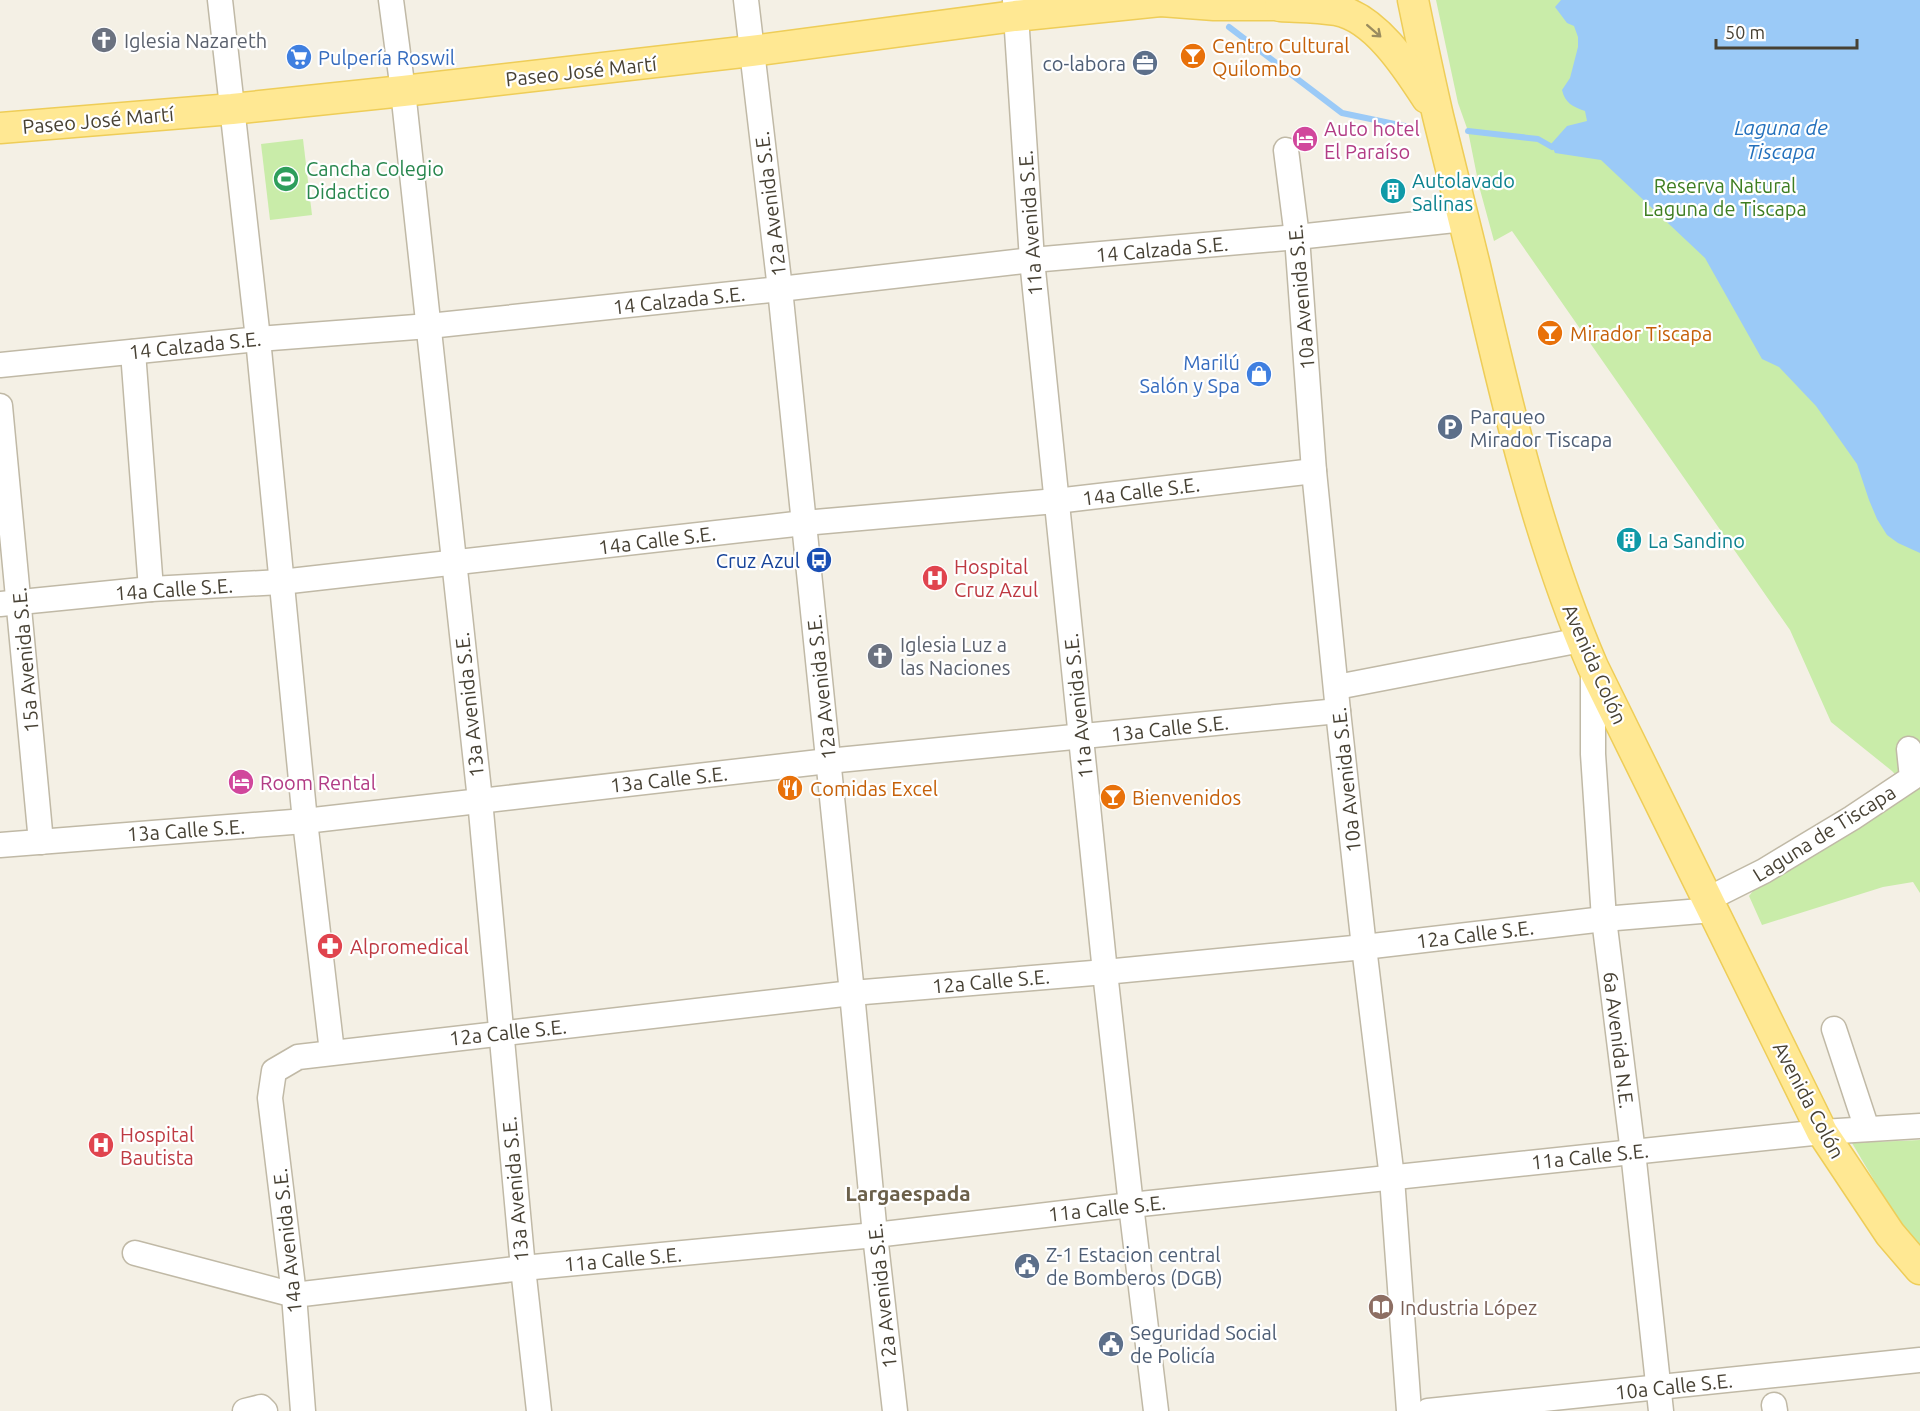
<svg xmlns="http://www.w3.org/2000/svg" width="1920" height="1411" viewBox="0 0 1920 1411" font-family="Ubuntu,sans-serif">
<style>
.green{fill:#c9eca9}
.water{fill:#9bcaf7}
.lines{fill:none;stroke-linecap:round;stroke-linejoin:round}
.stream{stroke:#9bcaf7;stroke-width:6}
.minor-casing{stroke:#c0b9a6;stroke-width:27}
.major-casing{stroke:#eecd58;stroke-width:33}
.minor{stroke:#fff;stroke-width:24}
.major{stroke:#ffe893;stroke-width:30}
.oneway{stroke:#9a8c5f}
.labels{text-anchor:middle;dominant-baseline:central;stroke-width:4.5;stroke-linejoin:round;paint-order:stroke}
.worship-label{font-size:20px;fill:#5b616d;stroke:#fff;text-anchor:start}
.food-label{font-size:20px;fill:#c56008;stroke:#fff;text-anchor:start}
.shop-label{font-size:20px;fill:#366cbe;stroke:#fff;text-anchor:start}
.service-label{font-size:20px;fill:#4e5e75;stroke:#fff;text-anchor:start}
.street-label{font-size:20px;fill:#474134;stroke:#fff}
.hotel-label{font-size:20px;fill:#b23c85;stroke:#fff;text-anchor:start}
.leisure-label{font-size:20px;fill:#27864d;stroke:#fff;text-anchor:start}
.culture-label{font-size:20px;fill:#0d838f;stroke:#fff;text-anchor:start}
.park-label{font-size:20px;fill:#3e7e22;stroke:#fff}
.transit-label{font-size:20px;fill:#164399;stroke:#fff;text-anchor:end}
.health-label{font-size:20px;fill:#be3a42;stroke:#fff;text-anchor:start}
.education-label{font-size:20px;fill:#785e54;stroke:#fff;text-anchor:start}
.water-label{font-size:21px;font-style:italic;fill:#2370bc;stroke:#fff}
.neighbourhood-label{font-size:21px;font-weight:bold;fill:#6b604a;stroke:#fff}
</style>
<rect width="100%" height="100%" fill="#f4f0e5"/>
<g class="green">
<polygon points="1436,0 1920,0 1920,893 1913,882 1883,887 1762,925 1749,896 1757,886 1911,791 1892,771 1831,722 1790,630 1512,231 1494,241 1479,186 1468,131 1458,103"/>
<polygon points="303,139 312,215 270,220 261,144"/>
<polygon points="1920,1140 1920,1251 1901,1226 1852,1143"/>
</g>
<path class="water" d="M1561,0H1920V553L1898,543L1887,535L1877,519L1869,500L1857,464L1816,406L1779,367L1762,359L1705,258L1601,160L1555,153L1551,144L1567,126L1587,121L1585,111C1573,107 1565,103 1562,90L1570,78L1578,47V37L1574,26L1567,23L1555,7Z"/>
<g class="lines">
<g class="stream">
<polyline points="1229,27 1342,113 1409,127"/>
<polyline points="1468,131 1538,139 1552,147"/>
</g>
<g class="minor-casing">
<g id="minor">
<polyline points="220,0 258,339 305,821 332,1052"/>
<polyline points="391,0 403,91 480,800 523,1268 539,1411"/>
<polyline points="746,0 780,289 852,993 875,1235 895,1411"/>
<polyline points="1015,0 1032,260 1105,972 1131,1205 1156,1411"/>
<polyline points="1286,150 1297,237 1314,471 1338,711 1364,947 1392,1178 1409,1411"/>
<polyline points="133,352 151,589"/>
<polyline points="0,365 258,339 429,326 780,289 1032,260 1297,237 1464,219"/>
<polyline points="0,406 41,842"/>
<polyline points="0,604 151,589 281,582 804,523 1056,501 1314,471"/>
<polyline points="1593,669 1593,754 1604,919 1634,1161 1661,1411"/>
<polyline points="1337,687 1581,640"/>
<polyline points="0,845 305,821 828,761 1338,711"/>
<polyline points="1708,899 1764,871 1852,818 1912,778 1909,749"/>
<polyline points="1834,1029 1867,1129"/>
<polyline points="135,1253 294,1295 523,1268 875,1235 1131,1205 1822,1132 1920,1126"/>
<polyline points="1774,1405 1775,1411"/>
<polyline points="245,1411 261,1407 265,1411"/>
<polyline points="303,1411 294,1295 270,1098 274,1071 298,1057 852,993 1105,972 1364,947 1604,919 1713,910"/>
<polyline points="1428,1411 1920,1360"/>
</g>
</g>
<g class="major-casing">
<g id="major">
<path d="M1413,0C1421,39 1429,77 1438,116C1450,166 1463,216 1475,266C1506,401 1538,539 1593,667L1822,1132L1890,1234L1920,1269"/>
<polyline points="1161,1 1214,5 1299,5"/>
<path d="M1280,6C1298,7 1318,7 1336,10C1375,17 1407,67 1427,98"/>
<polyline points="0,128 232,109 403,91 751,51 1015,16 1170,0"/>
</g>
</g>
<use href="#minor" class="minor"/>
<use href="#major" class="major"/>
</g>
<defs><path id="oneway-shaft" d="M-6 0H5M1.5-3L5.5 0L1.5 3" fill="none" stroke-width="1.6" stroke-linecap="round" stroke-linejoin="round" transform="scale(1.5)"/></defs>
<use class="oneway" href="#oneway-shaft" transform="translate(1374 31) rotate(41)"/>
<defs>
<g id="church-disc" transform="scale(1.35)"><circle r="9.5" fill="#6b7280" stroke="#fff"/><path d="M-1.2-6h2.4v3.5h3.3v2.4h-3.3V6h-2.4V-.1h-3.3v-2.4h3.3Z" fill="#fff"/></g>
<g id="bar-disc" transform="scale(1.35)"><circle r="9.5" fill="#e8710a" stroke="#fff"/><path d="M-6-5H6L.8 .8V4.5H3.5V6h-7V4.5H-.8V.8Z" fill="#fff"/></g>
<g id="supermarket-disc" transform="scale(1.35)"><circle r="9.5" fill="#3f7fe0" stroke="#fff"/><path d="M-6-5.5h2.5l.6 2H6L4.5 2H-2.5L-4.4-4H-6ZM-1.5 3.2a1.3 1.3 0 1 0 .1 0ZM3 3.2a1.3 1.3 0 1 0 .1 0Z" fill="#fff"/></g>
<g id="office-disc" transform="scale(1.35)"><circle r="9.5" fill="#5c6f8a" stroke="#fff"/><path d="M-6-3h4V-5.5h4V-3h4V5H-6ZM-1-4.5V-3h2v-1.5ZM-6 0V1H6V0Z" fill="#fff"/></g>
<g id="hotel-disc" transform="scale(1.35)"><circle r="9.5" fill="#d1479c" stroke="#fff"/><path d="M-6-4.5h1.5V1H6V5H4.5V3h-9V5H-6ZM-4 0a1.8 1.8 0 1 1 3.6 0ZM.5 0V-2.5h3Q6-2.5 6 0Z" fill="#fff"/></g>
<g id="stadium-disc" transform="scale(1.35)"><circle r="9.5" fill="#2e9e5b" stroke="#fff"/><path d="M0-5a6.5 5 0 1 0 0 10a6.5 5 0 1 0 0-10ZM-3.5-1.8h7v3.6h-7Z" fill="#fff"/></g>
<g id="building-disc" transform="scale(1.35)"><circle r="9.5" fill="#0f9aa8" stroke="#fff"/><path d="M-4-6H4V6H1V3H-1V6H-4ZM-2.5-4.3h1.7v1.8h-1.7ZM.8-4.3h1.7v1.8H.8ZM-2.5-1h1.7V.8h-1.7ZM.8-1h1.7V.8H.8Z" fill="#fff"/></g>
<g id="shop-disc" transform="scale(1.35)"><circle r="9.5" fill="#3f7fe0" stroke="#fff"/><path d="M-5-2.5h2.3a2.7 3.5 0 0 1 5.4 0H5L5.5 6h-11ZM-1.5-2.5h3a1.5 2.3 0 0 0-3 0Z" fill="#fff"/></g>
<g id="parking-disc" transform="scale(1.35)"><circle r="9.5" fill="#5c6f8a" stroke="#fff"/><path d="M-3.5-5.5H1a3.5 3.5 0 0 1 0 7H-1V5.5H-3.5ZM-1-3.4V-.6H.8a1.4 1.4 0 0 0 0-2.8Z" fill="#fff"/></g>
<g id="bus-disc" transform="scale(1.35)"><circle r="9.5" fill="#1a4fb4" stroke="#fff"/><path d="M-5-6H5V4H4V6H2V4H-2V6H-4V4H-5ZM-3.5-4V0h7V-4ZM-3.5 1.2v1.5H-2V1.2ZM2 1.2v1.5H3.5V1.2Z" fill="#fff"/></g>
<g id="hospital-disc" transform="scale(1.35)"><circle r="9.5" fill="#e0444e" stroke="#fff"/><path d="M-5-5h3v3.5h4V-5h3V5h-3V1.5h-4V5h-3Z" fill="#fff"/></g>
<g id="restaurant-disc" transform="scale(1.35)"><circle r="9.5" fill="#e8710a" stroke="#fff"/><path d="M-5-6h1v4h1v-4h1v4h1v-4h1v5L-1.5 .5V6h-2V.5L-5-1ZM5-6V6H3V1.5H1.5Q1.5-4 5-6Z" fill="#fff"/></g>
<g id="pharmacy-disc" transform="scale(1.35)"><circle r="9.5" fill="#e0444e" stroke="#fff"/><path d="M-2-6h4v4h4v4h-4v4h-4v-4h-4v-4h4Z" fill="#fff"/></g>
<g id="civic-disc" transform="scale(1.35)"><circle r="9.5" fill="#5c6f8a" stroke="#fff"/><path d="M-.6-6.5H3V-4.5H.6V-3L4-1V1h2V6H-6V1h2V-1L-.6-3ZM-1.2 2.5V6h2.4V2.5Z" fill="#fff"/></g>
<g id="library-disc" transform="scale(1.35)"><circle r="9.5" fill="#8d6e63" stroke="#fff"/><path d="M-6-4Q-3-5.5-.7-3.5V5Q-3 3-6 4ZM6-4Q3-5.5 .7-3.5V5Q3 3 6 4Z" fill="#fff"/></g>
</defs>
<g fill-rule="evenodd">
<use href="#church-disc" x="104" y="40"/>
<use href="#bar-disc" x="1193" y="56"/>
<use href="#supermarket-disc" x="299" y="57"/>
<use href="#office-disc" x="1145" y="63"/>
<use href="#hotel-disc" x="1305" y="139"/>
<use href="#stadium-disc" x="286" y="179"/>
<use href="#building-disc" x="1393" y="191"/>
<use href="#bar-disc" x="1550" y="333"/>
<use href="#shop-disc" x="1259" y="374"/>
<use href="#parking-disc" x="1450" y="427"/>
<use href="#building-disc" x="1629" y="540"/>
<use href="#bus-disc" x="819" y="560"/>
<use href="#hospital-disc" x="935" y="578"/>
<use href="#church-disc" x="880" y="656"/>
<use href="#hotel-disc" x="241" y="782"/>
<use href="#restaurant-disc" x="790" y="788"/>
<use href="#bar-disc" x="1113" y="797"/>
<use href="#pharmacy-disc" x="330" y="946"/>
<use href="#hospital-disc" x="101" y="1145"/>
<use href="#civic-disc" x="1027" y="1266"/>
<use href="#library-disc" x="1381" y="1307"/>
<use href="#civic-disc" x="1111" y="1344"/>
</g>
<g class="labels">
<g class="worship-label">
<text x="124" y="40">Iglesia Nazareth</text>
<text x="900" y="644">Iglesia Luz a<tspan x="900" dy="23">las Naciones</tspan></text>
</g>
<g class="food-label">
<text x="1212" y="45">Centro Cultural<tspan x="1212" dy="23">Quilombo</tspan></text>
<text x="1570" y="333">Mirador Tiscapa</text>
<text x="810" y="788">Comidas Excel</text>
<text x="1132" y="797">Bienvenidos</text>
</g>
<g class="shop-label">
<text x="318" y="57">Pulpería Roswil</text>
<text x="1240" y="362" text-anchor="end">Marilú<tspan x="1240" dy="23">Salón y Spa</tspan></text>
</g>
<g class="service-label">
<text x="1126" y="63" text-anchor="end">co-labora</text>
<text x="1470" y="416">Parqueo<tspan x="1470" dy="23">Mirador Tiscapa</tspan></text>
<text x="1046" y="1254">Z-1 Estacion central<tspan x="1046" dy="23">de Bomberos (DGB)</tspan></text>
<text x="1130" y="1332">Seguridad Social<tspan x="1130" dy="23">de Policía</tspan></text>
</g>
<g class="street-label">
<text transform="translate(581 71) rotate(-6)">Paseo José Martí</text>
<text transform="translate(98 120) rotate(-5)">Paseo José Martí</text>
<text transform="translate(770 204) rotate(-97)">12a Avenida S.E.</text>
<text transform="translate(1030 223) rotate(-94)">11a Avenida S.E.</text>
<text transform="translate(1162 249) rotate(-5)">14 Calzada S.E.</text>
<text transform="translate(1301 297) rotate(-95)">10a Avenida S.E.</text>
<text transform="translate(679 300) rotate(-6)">14 Calzada S.E.</text>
<text transform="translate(195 345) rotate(-6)">14 Calzada S.E.</text>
<text transform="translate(1141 491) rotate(-7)">14a Calle S.E.</text>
<text transform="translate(657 540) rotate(-7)">14a Calle S.E.</text>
<text transform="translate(174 589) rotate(-4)">14a Calle S.E.</text>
<text transform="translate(25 660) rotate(-95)">15a Avenida S.E.</text>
<text transform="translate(1595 664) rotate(66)">Avenida Colón</text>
<text transform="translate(821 687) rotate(-96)">12a Avenida S.E.</text>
<text transform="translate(469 705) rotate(-96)">13a Avenida S.E.</text>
<text transform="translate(1078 706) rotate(-96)">11a Avenida S.E.</text>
<text transform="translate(1170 728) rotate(-6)">13a Calle S.E.</text>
<text transform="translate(669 779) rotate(-6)">13a Calle S.E.</text>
<text transform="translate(1346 780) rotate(-96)">10a Avenida S.E.</text>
<text transform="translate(186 830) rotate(-4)">13a Calle S.E.</text>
<text transform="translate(1824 833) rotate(-32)">Laguna de Tiscapa</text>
<text transform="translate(1475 934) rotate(-7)">12a Calle S.E.</text>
<text transform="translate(991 981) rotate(-5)">12a Calle S.E.</text>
<text transform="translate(508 1032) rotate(-6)">12a Calle S.E.</text>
<text transform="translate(1619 1040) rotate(83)">6a Avenida N.E.</text>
<text transform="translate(1809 1100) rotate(62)">Avenida Colón</text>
<text transform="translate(1590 1156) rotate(-6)">11a Calle S.E.</text>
<text transform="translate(515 1189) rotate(-95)">13a Avenida S.E.</text>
<text transform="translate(1107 1208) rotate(-6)">11a Calle S.E.</text>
<text transform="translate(287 1241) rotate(-96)">14a Avenida S.E.</text>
<text transform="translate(623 1259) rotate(-5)">11a Calle S.E.</text>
<text transform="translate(882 1296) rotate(-96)">12a Avenida S.E.</text>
<text transform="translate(1674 1386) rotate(-6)">10a Calle S.E.</text>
</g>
<g class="hotel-label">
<text x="1324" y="128">Auto hotel<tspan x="1324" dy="23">El Paraíso</tspan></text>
<text x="260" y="782">Room Rental</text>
</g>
<g class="leisure-label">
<text x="306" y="168">Cancha Colegio<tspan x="306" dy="23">Didactico</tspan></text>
</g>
<g class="culture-label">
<text x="1412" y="180">Autolavado<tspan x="1412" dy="23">Salinas</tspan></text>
<text x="1648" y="540">La Sandino</text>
</g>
<g class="park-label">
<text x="1725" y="185">Reserva Natural<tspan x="1725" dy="23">Laguna de Tiscapa</tspan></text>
</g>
<g class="transit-label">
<text x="800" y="560">Cruz Azul</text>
</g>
<g class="health-label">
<text x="954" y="566">Hospital<tspan x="954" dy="23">Cruz Azul</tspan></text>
<text x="350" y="946">Alpromedical</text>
<text x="120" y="1134">Hospital<tspan x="120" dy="23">Bautista</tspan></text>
</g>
<g class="education-label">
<text x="1400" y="1307">Industria López</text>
</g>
<g class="water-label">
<text x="1781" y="127">Laguna de<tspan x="1781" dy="24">Tiscapa</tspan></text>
</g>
<g class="neighbourhood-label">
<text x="908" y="1193">Largaespada</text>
</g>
</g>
<path d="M1716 39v9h141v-9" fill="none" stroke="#474134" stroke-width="3"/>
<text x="1725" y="39" font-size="18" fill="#474134" stroke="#ffffff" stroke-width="4.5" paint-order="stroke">50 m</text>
</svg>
